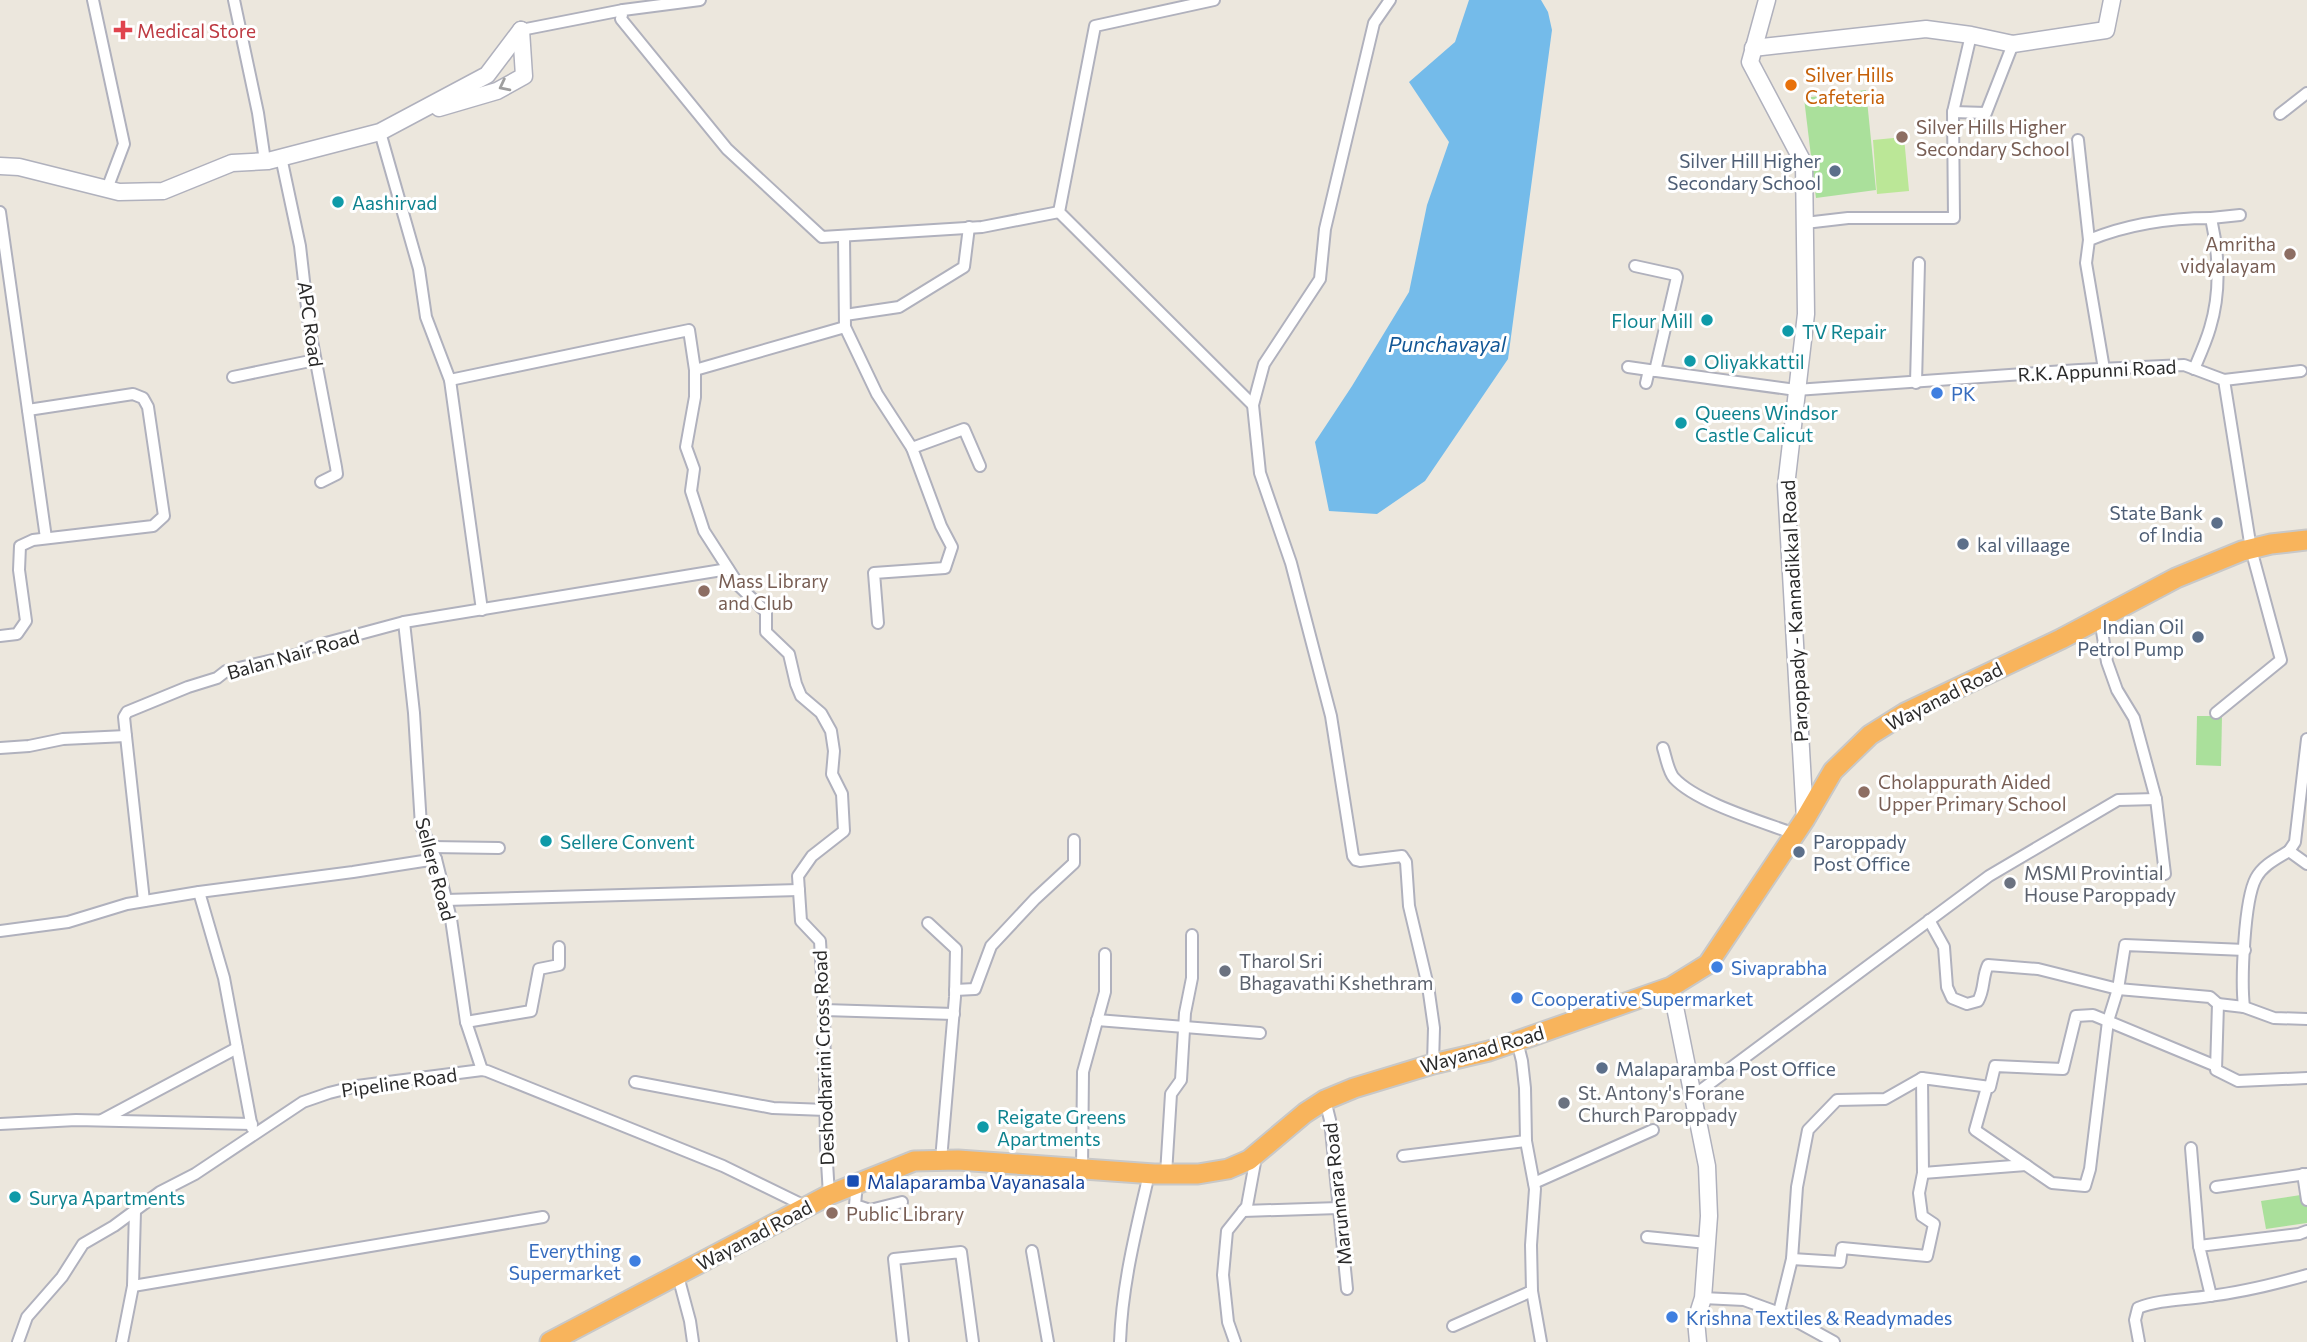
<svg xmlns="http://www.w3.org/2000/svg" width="2307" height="1342" viewBox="0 0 2307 1342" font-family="Commissioner,sans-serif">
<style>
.green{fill:#aae09b}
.pitch{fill:#bbe797}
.water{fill:#74bbea}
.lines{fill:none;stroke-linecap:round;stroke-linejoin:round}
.street-casing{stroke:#b0b1bd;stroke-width:14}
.secondary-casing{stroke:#b0b1bd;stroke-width:19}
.highway-casing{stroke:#c8c8c8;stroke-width:23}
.street{stroke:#fff;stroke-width:10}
.secondary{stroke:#fff;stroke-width:16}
.highway{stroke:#f8b45c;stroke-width:19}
.oneway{stroke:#9f9f9f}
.health-dot{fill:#e0444e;stroke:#fff;stroke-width:2.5}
.food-dot{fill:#e8710a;stroke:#fff;stroke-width:2.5}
.education-dot{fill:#8d6e63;stroke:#fff;stroke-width:2.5}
.service-dot{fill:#5c6f8a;stroke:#fff;stroke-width:2.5}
.culture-dot{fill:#0f9aa8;stroke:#fff;stroke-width:2.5}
.shop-dot{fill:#3f7fe0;stroke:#fff;stroke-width:2.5}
.worship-dot{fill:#6b7280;stroke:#fff;stroke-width:2.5}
.transit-dot{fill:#1a4fb4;stroke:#fff;stroke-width:2.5}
.labels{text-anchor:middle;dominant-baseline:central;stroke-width:6;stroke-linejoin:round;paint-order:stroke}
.health-label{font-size:19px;fill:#be3a42;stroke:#fff;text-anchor:start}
.food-label{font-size:19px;fill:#c56008;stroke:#fff;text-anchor:start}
.education-label{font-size:19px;fill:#785e54;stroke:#fff;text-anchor:start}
.service-label{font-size:19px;fill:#4e5e75;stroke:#fff;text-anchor:end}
.culture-label{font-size:19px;fill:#0d838f;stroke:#fff;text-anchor:start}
.street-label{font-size:19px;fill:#2a2a2a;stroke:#fff}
.shop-label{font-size:19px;fill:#366cbe;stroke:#fff;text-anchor:start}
.worship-label{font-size:19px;fill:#5b616d;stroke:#fff;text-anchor:start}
.transit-label{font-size:19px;fill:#164399;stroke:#fff;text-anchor:start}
.water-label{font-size:21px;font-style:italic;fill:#125796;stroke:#fff}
</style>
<rect width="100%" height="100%" fill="#ece7dd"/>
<g class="green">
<polygon points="1866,90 1876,190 1816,198 1804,98"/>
<polygon points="2197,716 2222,716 2221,766 2196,765"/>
<polygon points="2307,1194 2307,1223 2266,1229 2261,1201"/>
</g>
<polygon class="pitch" points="1904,137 1909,191 1877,194 1873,140"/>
<polygon class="water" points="1469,0 1541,0 1548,12 1552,30 1508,359 1425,481 1377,514 1329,511 1315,442 1352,386 1409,292 1427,205 1449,142 1409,82 1455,42"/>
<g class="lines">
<g class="street-casing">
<g id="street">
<polyline points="93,0 124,144 107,189"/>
<polyline points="234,0 258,113 265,161"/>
<polyline points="700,0 623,10 621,19 727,149 822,237 982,227 1059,212"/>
<polyline points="1214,0 1095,26 1059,212 1253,405"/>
<polyline points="1390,0 1374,23 1325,229 1320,279 1264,364 1253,405 1260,473 1291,563 1331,716 1353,856 1356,860 1360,861 1402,856 1406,862 1409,906 1428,986 1434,1028 1433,1064"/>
<polyline points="521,30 623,10"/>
<polyline points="1953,112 1986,113 2013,44"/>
<polyline points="2280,114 2307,93"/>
<polyline points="380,132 419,269 426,317 450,380 482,610"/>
<polyline points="2078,140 2089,240"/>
<polyline points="281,157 300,246 309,325 336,467 337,474 321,482"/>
<polyline points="0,212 46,538"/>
<polyline points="2211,218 2240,215"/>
<polyline points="1805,223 1848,218 1954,218 1953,112 1971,35"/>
<polyline points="844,236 845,327 877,394 912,448"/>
<polyline points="1635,266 1676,275 1677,277 1655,371"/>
<polyline points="845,315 899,307 964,267 969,227"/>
<polyline points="1628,367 1649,370"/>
<path d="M2104,369L2086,263L2089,240C2128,224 2169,218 2211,218C2219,254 2221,292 2210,328C2206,342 2200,355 2194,369"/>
<polyline points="695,370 845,327"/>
<polyline points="233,377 315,360"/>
<polyline points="450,380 689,330 695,370 695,397 686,447 694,469 691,491 704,531 740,587 766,612 766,632 789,654 796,684 801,696 821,713 831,731 834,751 832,774 842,794 844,831 812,856 798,876 801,921 820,941 824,1010 826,1146 829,1195"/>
<polyline points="2224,380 2301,371"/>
<polyline points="1646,383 1649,370 1796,390 2079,370 2184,365 2224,380 2251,549 2281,660 2216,713"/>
<polyline points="1916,383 1919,263"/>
<polyline points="2100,619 2107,662 2117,690 2134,718 2156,799 2165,874 2145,876"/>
<polyline points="878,623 874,573 945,568 952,547 941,526 912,448 964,429 980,466"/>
<polyline points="0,636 17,634 26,621 19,570 20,546 33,540 153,526 164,516 148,407 143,398 133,394 28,410"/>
<polyline points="0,748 29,746 63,739 126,736"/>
<path d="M1663,748C1666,757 1668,771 1674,778C1697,803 1763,822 1795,834"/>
<polyline points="431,847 499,848"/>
<polyline points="2289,851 2295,842 2307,739"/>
<polyline points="199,892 224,978 252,1128"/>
<polyline points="445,900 799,890"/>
<polyline points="144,901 126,736 124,717 127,712 188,687 217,678 226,671 299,654 311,647 404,622"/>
<path d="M1929,920L1944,947L1947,987L1952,998L1967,1004L1978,1001C1985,989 1982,977 1988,965L2038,969L2118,989L2108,1021L2090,1169L2085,1186L2052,1183L1975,1130L1987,1087"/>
<polyline points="928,923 956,949 955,997 941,1160"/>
<polyline points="0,931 68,922 127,904 199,892 353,872 436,859"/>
<polyline points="2245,950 2125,945 2118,989 2210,997 2218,1004 2216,1070 2238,1081 2307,1078"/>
<polyline points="955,990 975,989 991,946 1035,899 1074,863 1074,840"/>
<polyline points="2218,1004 2244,1007 2274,1018 2307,1019"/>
<path d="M2244,1007C2241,981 2244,900 2256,878C2263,865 2276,859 2289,851L2307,864"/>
<polyline points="824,1010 954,1014"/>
<polyline points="1097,1020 1260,1033"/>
<polyline points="466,1022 531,1011 539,969 559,965 559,947"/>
<polyline points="482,1070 466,1022 451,919 436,859 421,826 414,713 404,622 728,569"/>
<polyline points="635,1082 773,1108 826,1110"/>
<polyline points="1693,1096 1989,876 2118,800 2156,799"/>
<polyline points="1325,1100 1330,1120 1347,1289"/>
<polyline points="102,1120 237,1048"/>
<polyline points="0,1124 76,1120 252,1124"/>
<polyline points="2191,1148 2199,1246"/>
<polyline points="1403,1156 1526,1141"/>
<polyline points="1082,1169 1083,1072 1105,992 1105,954"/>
<polyline points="1923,1173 2026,1165"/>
<polyline points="1166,1174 1171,1094 1181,1080 1185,1013 1192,978 1192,935"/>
<polyline points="2303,1174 2307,1200"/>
<polyline points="857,1183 855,1205 870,1210 902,1202"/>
<polyline points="1534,1183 1653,1130"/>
<polyline points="2216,1187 2307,1174"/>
<polyline points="1243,1211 1339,1208"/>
<polyline points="1647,1237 1707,1243"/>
<polyline points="1032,1251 1048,1342"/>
<polyline points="1792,1259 1840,1262 1842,1248 1927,1256 1934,1224 1922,1216 1919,1193 1923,1173 1922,1078 1990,1087 1995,1066 2063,1069 2076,1016 2093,1015 2216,1066"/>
<polyline points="678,1276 690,1321 693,1342"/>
<polyline points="133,1286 543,1217"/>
<polyline points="1532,1291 1541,1342"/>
<polyline points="2211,1296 2199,1246 2299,1234 2307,1231"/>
<polyline points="1703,1298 1744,1300 1785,1315 1834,1342"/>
<polyline points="1779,1312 1792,1259 1797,1187 1808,1130 1837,1100 1885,1099 1922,1078"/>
<polyline points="1453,1326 1532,1291 1531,1245 1535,1189 1526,1141 1525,1088 1522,1061 1517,1041"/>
<polyline points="18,1342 27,1317 62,1277 83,1244 114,1226 160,1192 195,1174 303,1102 329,1093 357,1086 482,1070 487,1071 723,1166 807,1207"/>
<polyline points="122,1342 133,1286 135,1211"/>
<polyline points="903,1342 894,1259 961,1252 973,1342"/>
<path d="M1120,1342C1122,1285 1136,1230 1149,1174"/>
<polyline points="1235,1342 1228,1322 1223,1275 1227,1231 1247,1206 1256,1157"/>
<path d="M2139,1342L2135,1320L2138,1308C2160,1299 2186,1300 2209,1296C2243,1292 2275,1284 2307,1275"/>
</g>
</g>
<g class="secondary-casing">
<g id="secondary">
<polyline points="1767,0 1750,62 1804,164 1806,314 1786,486 1805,819"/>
<polyline points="1753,48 1926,29 1971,35 2013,44 2106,30 2112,0"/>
<polyline points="439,108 497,91 524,76 521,30"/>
<polyline points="0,166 19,167 119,192 163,191 232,163 268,161 380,132 487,75 521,30"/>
<polyline points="1671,987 1707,1166 1709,1216 1703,1298 1696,1320 1698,1342"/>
</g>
</g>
<g class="highway-casing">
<polyline id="highway" points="550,1342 829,1195 914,1161 958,1160 1154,1174 1198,1174 1228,1169 1249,1160 1305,1113 1325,1100 1354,1088 1433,1064 1489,1051 1671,987 1708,964 1805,819 1833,771 1870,735 1905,713 2061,639 2176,578 2242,551 2271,544 2307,540"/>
</g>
<use href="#street" class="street"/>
<use href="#secondary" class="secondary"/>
<use href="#highway" class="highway"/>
</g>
<defs><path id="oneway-chevron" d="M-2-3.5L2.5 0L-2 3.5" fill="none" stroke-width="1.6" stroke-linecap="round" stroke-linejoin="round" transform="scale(1.75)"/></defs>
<use class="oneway" href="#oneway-chevron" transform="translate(504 86) rotate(153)"/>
<path class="health-dot" d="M119.5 19.5h7v7h7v7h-7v7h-7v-7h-7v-7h7z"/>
<circle class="food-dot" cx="1791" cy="85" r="7"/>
<g class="education-dot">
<circle cx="1902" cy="137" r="7"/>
<circle cx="2290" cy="254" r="7"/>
<circle cx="704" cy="591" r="7"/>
<circle cx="1864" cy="792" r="7"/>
<circle cx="832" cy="1213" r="7"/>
</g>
<g class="service-dot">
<circle cx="1835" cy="171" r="7"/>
<circle cx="2217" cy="523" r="7"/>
<circle cx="1963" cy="544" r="7"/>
<circle cx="2198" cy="637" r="7"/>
<circle cx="1799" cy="852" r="7"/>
<circle cx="1602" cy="1068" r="7"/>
</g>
<g class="culture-dot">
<circle cx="338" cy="202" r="7"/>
<circle cx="1707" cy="320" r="7"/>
<circle cx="1788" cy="331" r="7"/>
<circle cx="1690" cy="361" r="7"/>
<circle cx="1681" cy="423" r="7"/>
<circle cx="546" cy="841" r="7"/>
<circle cx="983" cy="1127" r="7"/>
<circle cx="15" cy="1197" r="7"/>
</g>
<g class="shop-dot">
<circle cx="1937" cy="393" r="7"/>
<circle cx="1717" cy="967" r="7"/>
<circle cx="1517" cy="998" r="7"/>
<circle cx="635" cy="1261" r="7"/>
<circle cx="1672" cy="1317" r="7"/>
</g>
<g class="worship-dot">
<circle cx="2010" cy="883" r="7"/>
<circle cx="1225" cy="971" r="7"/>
<circle cx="1564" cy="1103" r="7"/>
</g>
<rect class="transit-dot" x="846" y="1174" width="14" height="14" rx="3.5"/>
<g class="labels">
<g class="health-label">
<text x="137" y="30">Medical Store</text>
</g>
<g class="food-label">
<text x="1805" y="74">Silver Hills<tspan x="1805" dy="22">Cafeteria</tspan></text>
</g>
<g class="education-label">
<text x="1916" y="126">Silver Hills Higher<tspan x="1916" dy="22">Secondary School</tspan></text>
<text x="2276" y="243" text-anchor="end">Amritha<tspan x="2276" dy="22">vidyalayam</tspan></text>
<text x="718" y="580">Mass Library<tspan x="718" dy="22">and Club</tspan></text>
<text x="1878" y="781">Cholappurath Aided<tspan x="1878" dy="22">Upper Primary School</tspan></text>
<text x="846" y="1213">Public Library</text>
</g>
<g class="service-label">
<text x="1821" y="160">Silver Hill Higher<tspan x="1821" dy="22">Secondary School</tspan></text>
<text x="2203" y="512">State Bank<tspan x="2203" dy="22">of India</tspan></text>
<text x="1977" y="544" text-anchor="start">kal villaage</text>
<text x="2184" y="626">Indian Oil<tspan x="2184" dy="22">Petrol Pump</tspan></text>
<text x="1813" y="841" text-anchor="start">Paroppady<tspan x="1813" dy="22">Post Office</tspan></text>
<text x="1616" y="1068" text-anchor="start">Malaparamba Post Office</text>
</g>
<g class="culture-label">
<text x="352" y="202">Aashirvad</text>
<text x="1693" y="320" text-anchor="end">Flour Mill</text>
<text x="1802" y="331">TV Repair</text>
<text x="1704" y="361">Oliyakkattil</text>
<text x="1695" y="412">Queens Windsor<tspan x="1695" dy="22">Castle Calicut</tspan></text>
<text x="560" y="841">Sellere Convent</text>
<text x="997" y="1116">Reigate Greens<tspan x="997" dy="22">Apartments</tspan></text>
<text x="29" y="1197">Surya Apartments</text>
</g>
<g class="street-label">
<text transform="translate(311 324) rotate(82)">APC Road</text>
<text transform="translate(2097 370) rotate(-3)">R.K. Appunni Road</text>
<text transform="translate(1794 611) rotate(-93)">Paroppady - Kannadikkal Road</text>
<text transform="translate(293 654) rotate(-16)">Balan Nair Road</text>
<text transform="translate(1944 696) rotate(-27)">Wayanad Road</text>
<text transform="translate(436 869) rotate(75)">Sellere Road</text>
<text transform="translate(1482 1049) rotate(-16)">Wayanad Road</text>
<text transform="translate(823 1058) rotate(-92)">Deshodharini Cross Road</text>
<text transform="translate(399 1082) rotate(-8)">Pipeline Road</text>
<text transform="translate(1337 1194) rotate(-96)">Marunnara Road</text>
<text transform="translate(754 1235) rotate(-28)">Wayanad Road</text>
</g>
<g class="shop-label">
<text x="1951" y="393">PK</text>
<text x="1731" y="967">Sivaprabha</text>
<text x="1531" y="998">Cooperative Supermarket</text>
<text x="621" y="1250" text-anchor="end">Everything<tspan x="621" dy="22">Supermarket</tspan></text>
<text x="1686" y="1317">Krishna Textiles &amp; Readymades</text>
</g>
<g class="worship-label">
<text x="2024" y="872">MSMI Provintial<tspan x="2024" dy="22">House Paroppady</tspan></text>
<text x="1239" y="960">Tharol Sri<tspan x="1239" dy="22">Bhagavathi Kshethram</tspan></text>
<text x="1578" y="1092">St. Antony's Forane<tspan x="1578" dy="22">Church Paroppady</tspan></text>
</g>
<g class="transit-label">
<text x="867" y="1181">Malaparamba Vayanasala</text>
</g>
<g class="water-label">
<text x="1447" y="343">Punchavayal</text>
</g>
</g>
</svg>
